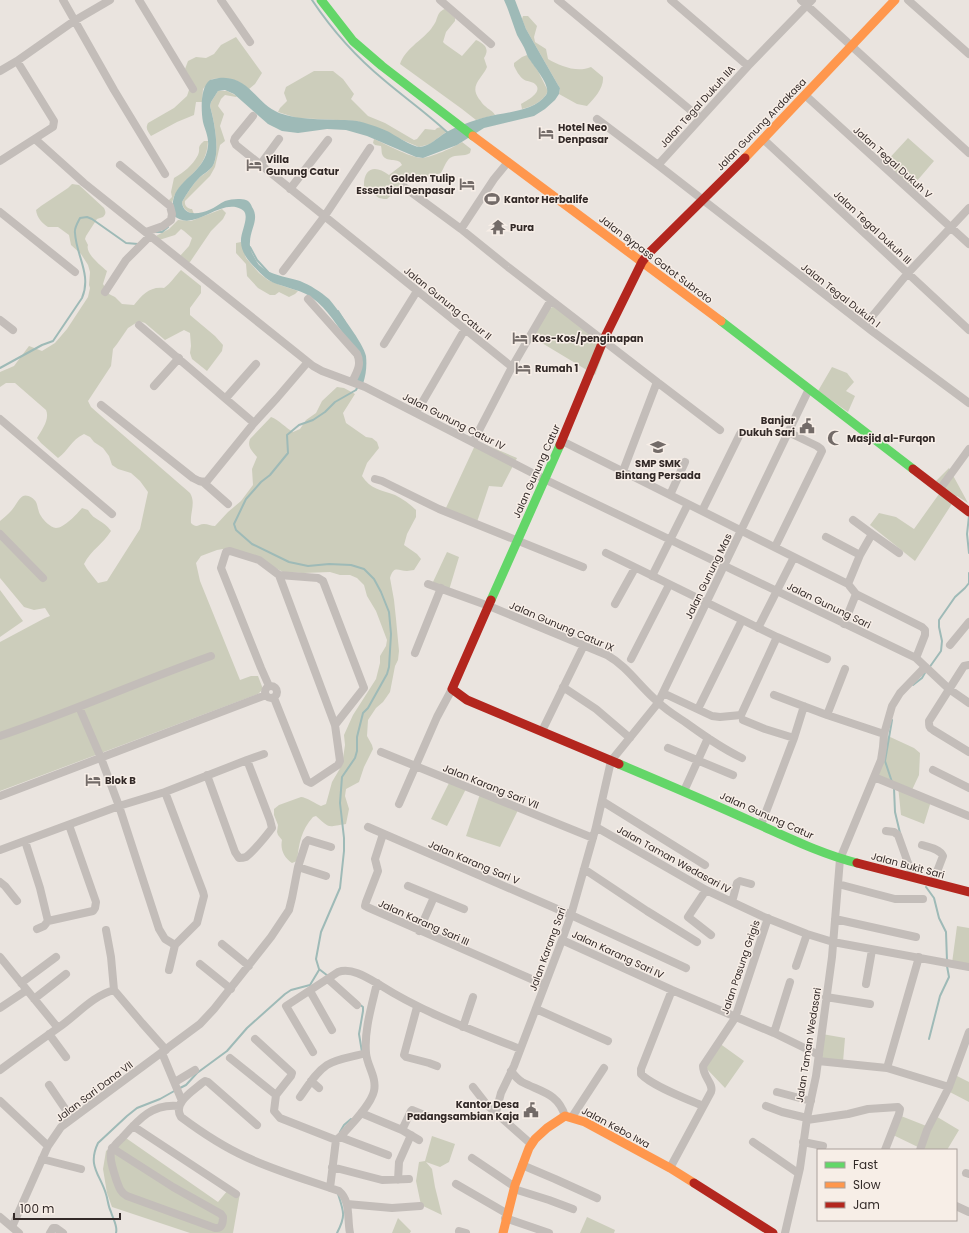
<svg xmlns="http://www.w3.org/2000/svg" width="969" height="1233" font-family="Poppins,sans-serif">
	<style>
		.green { fill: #cccdbb }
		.water { fill: #9ebab7 }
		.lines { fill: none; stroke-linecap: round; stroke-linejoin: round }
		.stream { stroke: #9ebab7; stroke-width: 2 }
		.street { stroke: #c3bdb9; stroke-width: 8 }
		.fast { stroke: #63d668; stroke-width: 9 }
		.slow { stroke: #ff974d; stroke-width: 9 }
		.jam { stroke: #b3261e; stroke-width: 9 }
		.labels { text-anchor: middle; stroke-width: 3; stroke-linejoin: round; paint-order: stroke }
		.street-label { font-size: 10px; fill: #332a28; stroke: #f7eee7 }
		.poi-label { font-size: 10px; font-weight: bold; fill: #332a28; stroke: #f7eee7; text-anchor: start }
	</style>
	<rect width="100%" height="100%" fill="#eae4df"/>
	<!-- green -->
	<path class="green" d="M445,9l10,9v3l-9,11 -3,10 2,2 17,12 14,-16c9,4 14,9 8,18l3,9c-5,12 -18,18 -8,32 2,2 4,6 6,7 4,4 7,4 10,9l-19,5 -14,-11 -62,-45c5,-15 21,-23 31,-35 2,-3 4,-6 5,-8 2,-6 3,-10 9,-12z
		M523,16h5l9,10 -3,11 1,5 11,7 2,10c12,7 29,14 43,8l12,10c1,11 -9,22 -16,29l-10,-2 -18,-10 1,-6 -2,-3 -32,-56 -4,-10z
		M236,37l26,36 -7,11 -6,5c-13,-11 -21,-12 -37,-10l-9,10 -1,13h-6l-2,13 -17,7 -26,14c-3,-5 -6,-7 -3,-13l26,-15 13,-12 5,-15 -7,-12 3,-8 8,-4 10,1 8,-4 7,-9z
		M527,55l11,16 10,20c-4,10 -16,16 -26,18l-1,-5c5,-3 23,-12 14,-20 -3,-3 -8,-2 -12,-5 -4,-3 -7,-9 -9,-13v-3l8,-6z
		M314,71h19l10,8 11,15 -3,5 17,17 17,7 29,17 3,-1 8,-10 10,1 2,-2 4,-1 5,5 -16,12 -11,3 -62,-26 -60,-3 -19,-6 2,-4 7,-7 -3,-8 2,-6z
		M218,91h9l10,5 -1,1 -11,-2 -4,4 -3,7 6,8 -4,12 5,15 -5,4 -5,22 -5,9 -25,25c-1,5 3,8 7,8l2,5c-6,-2 -11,-4 -12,-12 5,-9 11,-18 18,-25 4,-3 9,-6 12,-10 9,-12 2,-48 -2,-61l1,-4z
		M908,138l26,23 -24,28 -26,-25z
		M374,139c12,5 35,18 47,19 9,0 34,-11 41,-16l9,7 -1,4c-6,4 -14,1 -20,5 -4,3 -6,10 -9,15l-13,4 -6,-2 -8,1 -6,7 -7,3 -14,13h-3l-5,-1 -15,-11c-1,-19 11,-23 25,-12l13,-10c-3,-8 -14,-2 -19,-9 -2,-3 -1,-6 -2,-10l-6,-1 -2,-2z
		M204,141h4c-1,33 -30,36 -36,62l-5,-1 5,-5 -1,-5 3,-14c10,-6 18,-12 24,-23 3,-7 -2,-7 6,-14z
		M72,184l7,1 25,23c2,4 2,6 -1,9l-6,2 -11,17 -1,3 3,6c-3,8 12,20 19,26l-4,13 6,10 6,3 7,7 12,1c8,-10 16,-19 30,-17 7,-5 11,-12 17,-18l20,16v7l-11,15v7l25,21 8,9 -1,6 -15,20 -15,-12 -2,-6 1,-7 -1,-13 -6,-3 -19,10 -20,-17 -6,-2 -11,7 -11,16 -4,5 -2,17 -23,35 3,6 9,8 90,78c6,10 0,19 1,30 6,6 7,1 13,1 4,0 7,2 11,2l13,-14 13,-11 12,-16 -1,-16 5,-12c-5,-6 -10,-10 -7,-18l21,-22c8,3 15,11 22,15l7,-3 6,-9 10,-7 6,-12 15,-14 7,1 11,6 -12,19 3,10 20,14 6,1 5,4 2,6 -12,15 -5,13c8,13 19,14 33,19 8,4 15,9 21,15v7l-9,17 -3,11 13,9 4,5 -7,11c-2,0 -5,1 -7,1 -9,0 -13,-6 -17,7l4,22 2,19 3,32 -1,9 -3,6 -5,26 -7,10 -7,6 -8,12 -1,16 5,9 1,4 -9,18 -5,15 -13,7 -1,7 4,13 -3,15c-20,3 -15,5 -30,-8l-3,1c-12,13 -14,27 -16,44l-5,2c-8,-5 -12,-14 -10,-23l-4,-5 -1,-3 1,-7 -4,-10v-6l5,-4 22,-8c5,0 15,7 20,9l5,-2 6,-22 10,-17 3,-20 -1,-10 9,-20 23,-36 4,-16v-7l6,-10 1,-6 -11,-29 -9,-15 -3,-11 -7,-7 -7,-3h-10l-10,-3 -27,1 -20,-1 -13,-7 -47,-16 -6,1 -16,6 -5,7 4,18 40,99 11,-4h7l5,13 -5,5 -258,97v-149l45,-24 5,-2 -5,-8 -11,2 -10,-3 -24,-29v-57c4,-3 8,-7 11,-10 4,-4 7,-12 12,-15 4,-2 11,2 13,6 2,4 2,10 5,14 3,5 9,11 15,12 8,0 21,-14 26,-20l6,2c6,11 16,10 23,21 -8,13 -20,19 -27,33l3,5 11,14 9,-2 33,-52 8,-37 -8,-11 -9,-8 -13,-4 -6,-4 -3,-9 -6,-8 -9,-6 -4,-5 -6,-3c-13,6 -16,17 -26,24l-17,-15 -4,-5c5,-8 13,-19 9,-28l-31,-27h-9l-6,4v-15l14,-6 15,-20 13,5 13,-8 12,-14 21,-32 2,-9 -1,-3 1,-13 -2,-7 -7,-11 -10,-9 -2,-10 -11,-8h-10c-6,-4 -11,-9 -12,-17l5,-4 27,-18z
		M222,209l4,4 -3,6 -12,12 -21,31h-3l-7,-6 9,-10 3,-8 -8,-7 -3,-2 -6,6 -16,5 -3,-4 13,-7 9,-9 13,1z
		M241,242l5,16 13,15 9,7 12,5 18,6 -3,3 -6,3 -10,-5 -4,3h-5l-12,-7 -11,-12 -1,-12 -10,-11v-10z
		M555,306l52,37 -12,32 -63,-38 16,-28z
		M832,367l15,6 7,9 -8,9 9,5 -7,16 -30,-21z
		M477,441l40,17 -15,29 -13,-1 -12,36 -32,-12z
		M949,468l19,35 -11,-7 -42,65 -45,-36 9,-12 17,4 18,12 30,-42 -8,-6z
		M447,552l12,5 -10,33 -16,-8z
		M0,590l23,31 -23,16z
		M888,736l26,12 6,5 -1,22 -7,15 20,8 -8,26 -23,-9 -3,-29 -23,-11z
		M451,779l16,8 -20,39 -16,-7z
		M480,794l40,12 -20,41 -34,-11z
		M957,926l12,2v39l-17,-4z
		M822,1034l23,4 -2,24 -24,-1z
		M719,1043l25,18 -19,27 -20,-21z
		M953,1074l16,8v20l-25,-13z
		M934,1115l25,15 -12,20h-28l1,-2 -29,-14 10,-18 28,11z
		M123,1136l95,66 10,-12 12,3 -7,40h-43l-78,-26 -5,-14 -4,-24 3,-18z
		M432,1136l23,8 -6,18 -9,5 -14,-5 6,7 3,18 7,28 -21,-10 -5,-24 3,-19 6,-1z
		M587,1217l28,13 -1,3h-34z
		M398,1218l13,13 -1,2h-18z"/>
	<!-- water -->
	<path class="water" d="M504,0h11l11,29 32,56 2,3 -1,6 -4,6 -10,9 -11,7 -50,12 -27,17 -34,13 -7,-1 -49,-21 -21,-6 -19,-1 -29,4 -16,-2 -14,-7 -34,-30 -9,-4 -7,1 -7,11 -1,4c4,14 11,48 2,61 -3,4 -9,7 -12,10 -7,7 -13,16 -18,25 1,15 18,12 27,8 6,-2 11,-7 16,-9 6,-2 15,-3 21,-1 3,1 5,4 6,7 8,12 -2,22 -2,35 -1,7 3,13 7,20 7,12 30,15 43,19 10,4 21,11 29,18 9,11 35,45 37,57 1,10 0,19 -3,28l-7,-3c-1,-7 1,-28 -1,-33 -2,-4 -7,-9 -10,-12 -11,-15 -22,-33 -39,-42 -8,-4 -18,-6 -26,-9 -13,-3 -22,-14 -31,-24 -4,-5 -8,-12 -8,-19 -1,-10 11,-28 0,-33 -22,-11 -48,25 -68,6 0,-6 -1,-12 1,-18 6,-19 31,-25 34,-51 1,-9 -3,-16 -5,-24 -2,-11 -3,-35 7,-42 2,-1 6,-1 9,-2 30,-3 36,25 60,35 20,7 41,6 62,7 5,0 11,0 16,1 9,2 21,6 30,10 8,4 25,16 33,16 10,-1 17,-9 25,-14 12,-7 27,-12 41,-16 18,-5 48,-5 60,-22 6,-8 -11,-27 -16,-35 -2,-2 -3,-5 -4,-8 -2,-6 -6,-11 -9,-17 -4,-11 -8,-24 -13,-35z"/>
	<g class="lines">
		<!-- stream -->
		<path class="stream" d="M312,0c20,30 44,57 72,80 21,18 44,34 64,53
			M156,232h6l6,-5
			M250,247l7,13 11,12
			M338,311l7,11
			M0,368l42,-23 11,-4 29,-43c10,-23 -6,-43 -7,-65 -1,-5 3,-11 5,-15l7,-1 5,2 34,24 12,1
			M969,516l-2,18 2,19
			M929,668l12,-17 1,-10 -3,-14v-7l16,-23 10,-9 4,-5v-10
			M913,685l9,-7 4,-7
			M892,720l-7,41 7,21
			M894,788l1,24 5,21
			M926,887l8,11 5,20 7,14 1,29
			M328,976l-9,-7 -3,-10 5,-27 19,-44 4,-37v-13l-4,-35 2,-26 13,-19 2,-7v-14l6,-24 5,-5 19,-34 2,-7 2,-33 -2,-22 -8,-20 -7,-13 -10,-10 -13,-4 -22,-1 -21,2 -19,-4 -37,-18 -16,-14 -2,-6 12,-25 15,-17 9,-7 18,-22 -1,-18 12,-10 14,-5 12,-8 10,-10 21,-12 2,-4
			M359,1004l4,3v4l-4,23 3,18
			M929,1039l11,-43 9,-19 -2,-11
			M180,1088l6,-3 11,-12 30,-22 20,-23 38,-34 6,-4 19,-5 9,-15
			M340,1132l4,-7 7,-6
			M116,1233c2,-7 -3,-14 -5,-21 -3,-6 -3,-12 -5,-18 -6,-20 -19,-28 -8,-51l29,-27 10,-8 23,-9 16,-9
			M337,1233c9,-17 7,-21 1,-39"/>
		<!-- street -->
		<path class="street" d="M63,0l51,90 51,84
			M139,0l54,89
			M221,0l29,42
			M440,0l51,44
			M558,0l142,118
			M671,0l77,66
			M801,0l168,153
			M908,0l61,54
			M0,71l17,-10 57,-40 36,-21
			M805,95l164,149
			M253,116l-18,22 -1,3 2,4 276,222
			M597,119l61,46 214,166 97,72
			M35,139l49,44 229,183 9,5 43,16 179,92 372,179 33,31 20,14
			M763,139l206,191
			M0,161l53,-34 1,-6 -37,-60
			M120,165l50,41 2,8 -1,6 -8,6 -17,6
			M260,165l19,-26
			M658,165l90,-99 64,-66
			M404,187l57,42 47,38 149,115 63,48
			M290,189l38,-49
			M0,212l75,60
			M461,229l33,-50 14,-17
			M283,271l41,-54 46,-69
			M105,292l21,-32 24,-24
			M308,299l49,55c5,10 0,18 -5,28
			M0,320l13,10
			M139,325l115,98
			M865,325l43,-52 61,-65
			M384,344l33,-53
			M154,386l25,-28
			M226,398l30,-34
			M101,405l92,73 6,3 4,1 25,22
			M416,413l49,-84
			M0,419l112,95
			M562,441l286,143 8,10 -12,30
			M473,442l39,-75 39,-67
			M623,471l34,-89
			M375,479l7,2 57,28 144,58
			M203,482l4,-1 47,-58 23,-25 30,-35
			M940,489l29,-40
			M670,495l15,-33
			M702,511l38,-77
			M853,520l19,14 27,19
			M0,534l43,44
			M826,537l34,18
			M775,547l47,-96 -1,-2 -4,-3 -29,-14
			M606,553l171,84 50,22
			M279,575l39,3 5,3 41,107 -29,37
			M652,576l36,-72
			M428,584l61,22 118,49c21,12 32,31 51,47 8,8 18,14 27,20 18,13 36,26 57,36
			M848,584l12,-29 12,-21
			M856,594l66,33 3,3v5l-9,23
			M615,604l20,-36
			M758,628l36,-71
			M950,645l19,-23
			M415,653l26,-65
			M631,659l38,-74
			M969,665l-5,1 -2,3 -33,52c0,5 0,7 4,9l36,22
			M265 692a6 6 0 1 1 12 0a6 6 0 1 1-12 0Z
			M269,686l-8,-18 -40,-100 5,-16 4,-1 29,9 20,15 56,150 5,36 -2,4 -27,18 -4,-2 -33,-83
			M563,687l33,22 34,29
			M663,693l49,23 8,1 21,-2 36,-78
			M774,695l53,20 57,19
			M79,707l22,51 18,48 40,123 6,10 10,6 -6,25
			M698,709l44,-89
			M827,715l18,-46
			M743,720l22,9 29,9
			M542,731l42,-86
			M0,736c71,-24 140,-55 211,-80
			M668,748l65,27
			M381,752l212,86
			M933,770l36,18
			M207,775l28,77 4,6c4,0 4,0 7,-1 7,-5 21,-22 26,-29l-2,-8 -23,-60
			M874,777l95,39
			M684,791l24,-53
			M165,792l82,-32 17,-6
			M0,796l266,-101
			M602,801l103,64
			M399,804l38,-87 15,-28
			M761,825l33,-87 10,-32
			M368,827l203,88 115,53
			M596,827l110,63 58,27 43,17 26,8 136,25
			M886,831l8,1 4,3 15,42
			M383,834l-8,25 3,12 -12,31 -1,4 2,1 178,78
			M25,841l15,47 8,33
			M922,845c7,2 18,4 21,11l-10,26
			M0,850l119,-44 46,-14 38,100 1,4 -7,27 -22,22
			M298,867l28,9
			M584,869l63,42 50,31
			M0,882l5,4 12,15
			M838,884l57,15h28
			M408,886l56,23
			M706,890l-18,27 23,18
			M732,902l5,-19 3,-2 11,3
			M835,919l81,18
			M37,929l7,-3 4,-5 45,-10 2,-3 1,-6 -27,-77
			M106,930l5,27 3,33
			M419,931l15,-34
			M562,940l110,50 102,43 45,22
			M222,944l27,22
			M0,957l58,71
			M200,964l31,25
			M796,966l11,-32
			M328,979l29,26
			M21,983l35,-26
			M866,984l6,-34
			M114,990l28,33 24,27
			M672,990l-31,79v5c11,12 46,25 62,32
			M310,991l22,39
			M826,997l44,7
			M34,999l32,-25
			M417,1007l-13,48 2,2 23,6 8,3
			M0,1008l27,-18
			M536,1009l72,32
			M463,1027l10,-30
			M774,1033l16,-51
			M49,1034l17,23
			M255,1039l37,34 -1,3 -15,19
			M313,1052l-27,-46 52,-34c14,-5 30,6 42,13 44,28 92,45 140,64
			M162,1053l20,48
			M230,1058l46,37
			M818,1061l69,7 62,19
			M887,1068l32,-111
			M0,1070c19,-14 38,-28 58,-42 18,-12 34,-32 56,-38
			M511,1071c3,4 6,8 11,11 19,10 36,11 43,34
			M311,1081l8,7
			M175,1082l20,-12
			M49,1085l23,34
			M473,1087l14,18 44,39
			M777,1092l34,9
			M276,1095l-2,16 6,7 56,22
			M300,1097c8,-11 15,-24 27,-32 11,-7 26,-8 39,-12
			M0,1101l48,45
			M766,1106l16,6 25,6
			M496,1112l5,-19 13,-27 48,-126 9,-25 25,-88 15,-66 47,-58 151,-314
			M361,1113l41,17 17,10
			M572,1117l32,-49
			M807,1120l41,-6 20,-5 30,-2 2,2 -1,5 -14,36
			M257,1125l-49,-43 -3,-1 -3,2c-9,8 -30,20 -21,34 20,15 43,30 65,40 30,14 62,23 93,34 12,10 8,28 11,42
			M133,1126l103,68
			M402,1130l9,-19 1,-1 17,7
			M340,1137l48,18
			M753,1142l45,31
			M803,1142l20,4
			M112,1148l61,39 48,27 2,3c0,6 -1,12 -8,11l-88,-32c-7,-4 -8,-9 -11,-17 -2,-8 -7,-18 -5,-27 2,-6 7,-10 11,-14 16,-18 30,-35 57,-32
			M920,1150l7,-20 22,-43 20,-55
			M472,1158l43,29
			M42,1159l39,10
			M522,1165l33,14 42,19
			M332,1167l50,13 27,-1
			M670,1168l41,-76c3,-8 -8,-15 -8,-26l32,-48 33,-100
			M966,1173l3,1
			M398,1180l1,-18 12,-27
			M456,1184l50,29
			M330,1188l6,-48 4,-3c10,-11 31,-32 34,-46 3,-14 -7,-25 -8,-38 -2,-23 6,-48 11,-70
			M514,1189l35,11 24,9
			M347,1204l45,4 28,-2
			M956,1206l13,6
			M0,1217l19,16
			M505,1218l44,15
			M12,1227l36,-81 13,-19 139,-103 14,-15 57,-72 18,-27 3,-12 6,-31 8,-25 2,-2 23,7
			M459,1231l7,2
			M50,1233l3,-5h3l7,5
			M785,1233l15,-65 7,-50 9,-42 16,-119 8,-98 41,-99 2,-13 1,-13 8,-28 8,-13 25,-26"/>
		<!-- fast -->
		<path class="fast" d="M321,0l32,41 29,25 91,70
			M721,321l192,148
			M491,600l69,-155
			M619,764c45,19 90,38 134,58 34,15 68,32 104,41"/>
		<!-- slow -->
		<path class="slow" d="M473,136l248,185
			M745,158l150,-158
			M503,1233l12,-48 14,-37 6,-9 12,-11 18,-12 20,6 85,46 24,15"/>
		<!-- jam -->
		<path class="jam" d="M560,445l43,-104 39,-79 6,-8 97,-96
			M913,469l56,43
			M491,600l-39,89 15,11 152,64
			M857,863l112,29
			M694,1183l79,50"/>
	</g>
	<!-- icons -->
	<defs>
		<g id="hotel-bare" transform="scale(1.2)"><path d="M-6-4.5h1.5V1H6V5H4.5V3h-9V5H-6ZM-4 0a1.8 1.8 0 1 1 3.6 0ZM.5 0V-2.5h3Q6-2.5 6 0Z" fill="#736b68" stroke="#f7eee7" stroke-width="2.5" paint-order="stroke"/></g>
		<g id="stadium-bare" transform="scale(1.2)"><path d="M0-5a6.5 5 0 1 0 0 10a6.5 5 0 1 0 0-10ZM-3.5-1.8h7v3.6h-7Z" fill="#736b68" stroke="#f7eee7" stroke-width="2.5" paint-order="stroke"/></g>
		<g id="temple-bare" transform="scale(1.2)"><path d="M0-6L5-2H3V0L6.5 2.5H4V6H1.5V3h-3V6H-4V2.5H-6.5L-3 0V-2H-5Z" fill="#736b68" stroke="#f7eee7" stroke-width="2.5" paint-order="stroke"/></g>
		<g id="civic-bare" transform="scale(1.2)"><path d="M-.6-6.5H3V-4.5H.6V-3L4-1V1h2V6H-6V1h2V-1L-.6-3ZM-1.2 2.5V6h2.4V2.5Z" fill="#736b68" stroke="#f7eee7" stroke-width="2.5" paint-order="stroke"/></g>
		<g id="mosque-bare" transform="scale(1.2)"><path d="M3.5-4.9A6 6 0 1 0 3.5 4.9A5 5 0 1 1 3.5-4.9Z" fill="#736b68" stroke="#f7eee7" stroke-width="2.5" paint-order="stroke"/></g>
		<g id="school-bare" transform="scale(1.2)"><path d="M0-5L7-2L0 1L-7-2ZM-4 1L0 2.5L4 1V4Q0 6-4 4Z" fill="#736b68" stroke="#f7eee7" stroke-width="2.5" paint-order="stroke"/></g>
	</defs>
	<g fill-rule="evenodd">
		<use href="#hotel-bare" x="546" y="133"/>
		<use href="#hotel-bare" x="254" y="165"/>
		<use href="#hotel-bare" x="467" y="184"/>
		<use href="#stadium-bare" x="492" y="199"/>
		<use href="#temple-bare" x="498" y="227"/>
		<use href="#hotel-bare" x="520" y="338"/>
		<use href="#hotel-bare" x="523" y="368"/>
		<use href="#civic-bare" x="807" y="426"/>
		<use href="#mosque-bare" x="835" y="438"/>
		<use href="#school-bare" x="658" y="447"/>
		<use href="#hotel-bare" x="93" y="780"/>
		<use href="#civic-bare" x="531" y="1110"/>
	</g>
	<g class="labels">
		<!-- street labels -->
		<g class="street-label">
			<text transform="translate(697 106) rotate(-48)" y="4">Jalan Tegal Dukuh IIA</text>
			<text transform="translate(761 124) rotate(-46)" y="4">Jalan Gunung Andakasa</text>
			<text transform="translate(893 162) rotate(42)" y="4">Jalan Tegal Dukuh V</text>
			<text transform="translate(873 227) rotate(43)" y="4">Jalan Tegal Dukuh III</text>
			<text transform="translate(656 259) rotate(37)" y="4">Jalan Bypass Gatot Subroto</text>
			<text transform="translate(841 295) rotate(38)" y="4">Jalan Tegal Dukuh I</text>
			<text transform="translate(448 303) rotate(39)" y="4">Jalan Gunung Catur II</text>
			<text transform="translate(454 421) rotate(27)" y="4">Jalan Gunung Catur IV</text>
			<text transform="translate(536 471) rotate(-66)" y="4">Jalan Gunung Catur</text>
			<text transform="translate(708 576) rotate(-64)" y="4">Jalan Gunung Mas</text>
			<text transform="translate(829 605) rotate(26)" y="4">Jalan Gunung Sari</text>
			<text transform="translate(562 626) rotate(23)" y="4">Jalan Gunung Catur IX</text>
			<text transform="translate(491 786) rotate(22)" y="4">Jalan Karang Sari VII</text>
			<text transform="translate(767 815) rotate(24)" y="4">Jalan Gunung Catur</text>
			<text transform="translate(674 859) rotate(29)" y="4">Jalan Taman Wedasari IV</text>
			<text transform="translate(474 862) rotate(23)" y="4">Jalan Karang Sari V</text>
			<text transform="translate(908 865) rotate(15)" y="4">Jalan Bukit Sari</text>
			<text transform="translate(424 922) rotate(24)" y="4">Jalan Karang Sari III</text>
			<text transform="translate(547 949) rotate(-70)" y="4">Jalan Karang Sari</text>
			<text transform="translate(618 954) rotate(25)" y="4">Jalan Karang Sari IV</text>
			<text transform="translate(740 967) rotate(-71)" y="4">Jalan Pasung Grigis</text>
			<text transform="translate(808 1045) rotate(-81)" y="4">Jalan Taman Wedasari</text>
			<text transform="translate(94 1091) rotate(-37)" y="4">Jalan Sari Dana VII</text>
			<text transform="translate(616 1127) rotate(28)" y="4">Jalan Kebo Iwa</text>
		</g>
		<!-- poi labels -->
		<g class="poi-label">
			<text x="558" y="131">Hotel Neo<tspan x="558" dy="12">Denpasar</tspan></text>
			<text x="266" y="163">Villa<tspan x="266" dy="12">Gunung Catur</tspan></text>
			<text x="455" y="182" text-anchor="end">Golden Tulip<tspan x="455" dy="12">Essential Denpasar</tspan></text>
			<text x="504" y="203">Kantor Herbalife</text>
			<text x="510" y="231">Pura</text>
			<text x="532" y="342">Kos-Kos/penginapan</text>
			<text x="535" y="372">Rumah 1</text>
			<text x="795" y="424" text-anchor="end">Banjar<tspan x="795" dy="12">Dukuh Sari</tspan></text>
			<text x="847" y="442">Masjid al-Furqon</text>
			<text x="658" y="467" text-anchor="middle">SMP SMK<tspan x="658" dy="12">Bintang Persada</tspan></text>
			<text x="105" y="784">Blok B</text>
			<text x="519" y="1108" text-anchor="end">Kantor Desa<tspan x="519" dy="12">Padangsambian Kaja</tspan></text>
		</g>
	</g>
	<!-- legend -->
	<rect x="817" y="1149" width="140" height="72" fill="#f7eee7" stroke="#a9a09b"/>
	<rect x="825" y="1162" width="20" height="6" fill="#63d668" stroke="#a9a09b"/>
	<text x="853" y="1169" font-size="12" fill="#332a28">Fast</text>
	<rect x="825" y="1182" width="20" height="6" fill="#ff974d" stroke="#a9a09b"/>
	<text x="853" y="1189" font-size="12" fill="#332a28">Slow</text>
	<rect x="825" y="1202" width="20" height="6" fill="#b3261e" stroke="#a9a09b"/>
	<text x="853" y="1209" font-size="12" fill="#332a28">Jam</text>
	<!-- scale -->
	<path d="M14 1213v6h106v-6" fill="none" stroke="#332a28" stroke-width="2"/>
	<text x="20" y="1213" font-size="12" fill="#332a28" stroke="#f7eee7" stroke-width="3" paint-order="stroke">100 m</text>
</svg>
